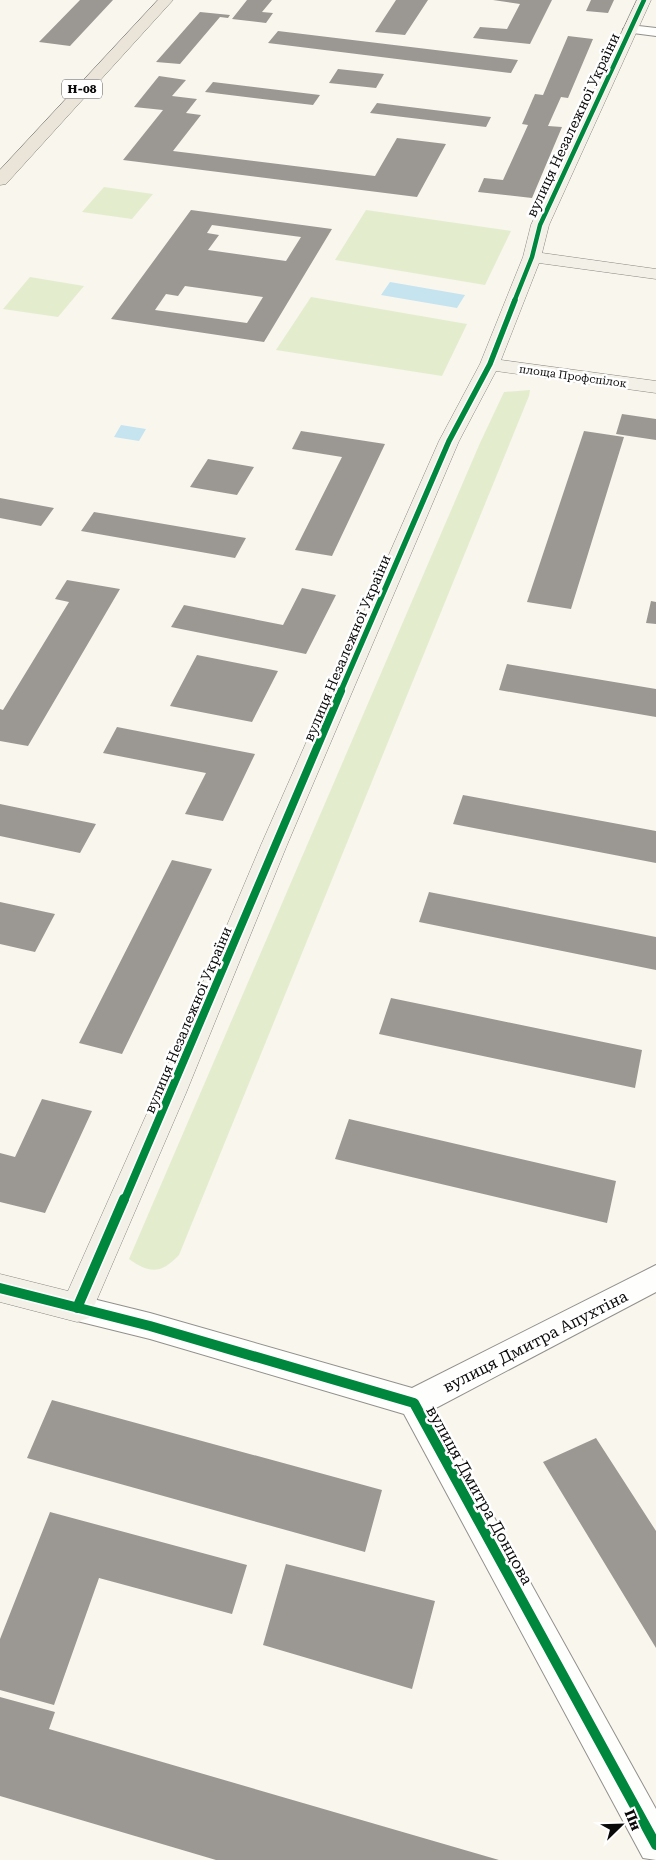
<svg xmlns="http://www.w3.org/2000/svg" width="656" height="1860" font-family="'Roboto Serif',serif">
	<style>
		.green { fill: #e3edce }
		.water { fill: #c5e4f0 }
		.building { fill: #9b9894; fill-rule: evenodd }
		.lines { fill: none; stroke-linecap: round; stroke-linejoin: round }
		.street-casing { stroke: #92908c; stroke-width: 2 }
		.secondary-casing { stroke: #888783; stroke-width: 1 }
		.primary-casing { stroke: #7f7e7a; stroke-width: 1 }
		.street { fill: #fefefc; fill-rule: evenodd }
		.secondary { fill: #f3f1e7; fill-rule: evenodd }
		.primary { fill: #eae5d8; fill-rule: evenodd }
		.cycleway-far3-casing { stroke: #fff; stroke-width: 6 }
		.cycleway-far2-casing { stroke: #fff; stroke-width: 8 }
		.cycleway-far1-casing { stroke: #fff; stroke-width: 11 }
		.cycleway-casing { stroke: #fff; stroke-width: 13 }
		.cycleway-far3 { stroke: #00873e; stroke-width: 4.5 }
		.cycleway-far2 { stroke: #00873e; stroke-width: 5.5 }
		.cycleway-far1 { stroke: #00873e; stroke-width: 8 }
		.cycleway { stroke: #00873e; stroke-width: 10 }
		.labels { text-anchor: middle; stroke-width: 5; stroke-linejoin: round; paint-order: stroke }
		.far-street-label { font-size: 11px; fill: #0a0a0a; stroke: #fff }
		.shield { fill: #fff; stroke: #545454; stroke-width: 1 }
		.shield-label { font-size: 12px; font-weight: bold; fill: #0a0a0a }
		.street-label { font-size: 14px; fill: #0a0a0a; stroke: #fff }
		.near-street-label { font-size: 16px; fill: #0a0a0a; stroke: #fff }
	</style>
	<rect width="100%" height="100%" fill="#f9f6ed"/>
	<!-- green -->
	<path class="green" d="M104,187l49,7 -21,25 -50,-7z
		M366,210l145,21 -26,54 -150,-25z
		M30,277l54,9 -26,31 -55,-8z
		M311,297l156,27 -25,52 -166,-26z
		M530,390l-1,6 -350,859c-18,19 -29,19 -50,4l351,-816 24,-51z"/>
	<!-- water -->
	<path class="water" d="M390,282l75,13 -8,13 -76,-13z
		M121,425l25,4 -7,12 -25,-4z"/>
	<!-- building -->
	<path class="building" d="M80,0h33l-43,46 -31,-4z
		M247,0h25l-10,12 11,1 -7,10 -34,-4z
		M396,0h32l-23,35 -30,-3z
		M493,0h59l-22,44 -57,-6 7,-11 27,2 13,-25z
		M591,0h23l-6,13 -22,-2z
		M200,12l30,3 -2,3 -8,-1 -40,47 -24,-2z
		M278,31l240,29 -7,13 -243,-30z
		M568,36l25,3 -25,59 -7,-1 -13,29 14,1 -30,71 -54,-6 6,-14 19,2 25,-55 -6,-1 13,-30 8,1z
		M338,69l46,5 -8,14 -47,-5z
		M159,76l27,4 -14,16 25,3 -11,14 15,2 -28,36 202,25 22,-38 49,6 -29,53 -294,-37 40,-50 -29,-3z
		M213,82l107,13 -7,10 -108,-13z
		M377,103l114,14 -5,10 -116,-14z
		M191,210l141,19 -68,113 -153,-23zM212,225l89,12 -15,24 -78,-11 11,-15 -12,-2zM185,286l78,11 -16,26 -92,-13 11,-16 12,2z
		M622,414l34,5v21l-40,-6z
		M301,431l84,13 -53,112 -37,-6 47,-93 -50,-8z
		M584,431l40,6 -53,172 -44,-7z
		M208,459l46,8 -17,28 -47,-8z
		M0,498l54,10 -13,18 -41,-8z
		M94,512l152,26 -11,20 -154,-27z
		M67,580l53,9 -92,157 -28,-5v-32l3,1 66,-108 -14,-3z
		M302,588l34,7 -30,59 -135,-27 13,-22 99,20z
		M651,601l5,1v22l-10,-1z
		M197,655l81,16 -26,51 -82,-16z
		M507,664l149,25v28l-157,-27z
		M117,727l138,27 -32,67 -38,-7 21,-41 -103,-20z
		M463,795l193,36v32l-203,-39z
		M0,804l96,20 -16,29 -80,-17z
		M172,860l40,9 -90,185 -43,-11z
		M429,892l227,45v33l-237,-48z
		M0,902l55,12 -20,38 -35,-8z
		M391,998l251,52 -7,38 -256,-54z
		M42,1099l50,12 -47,102 -45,-11v-49l15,4z
		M349,1119l267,62 -9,42 -272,-64z
		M52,1400l330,90 -17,62 -338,-94z
		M596,1438l60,93v117l-113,-186z
		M50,1512l197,53 -15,49 -133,-36 -45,127 -54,-15v-51z
		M286,1564l149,37 -23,88 -149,-44z
		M0,1697l55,15 -6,17 450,131h-283l-216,-64z"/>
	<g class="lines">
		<!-- street casing -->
		<g class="street-casing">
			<path id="street" d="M630,25l26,3v8l-31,-4 -2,-3z
				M656,1265v27l-222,117 222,400v51l-13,-2 -239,-444 -254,-75 -73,-18 -11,-4 -4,-9 4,-9 11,-4 73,18 262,75z"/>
		</g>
		<!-- secondary casing -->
		<g class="secondary-casing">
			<path id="secondary" d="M637,0h14l-102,225 -7,28 114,16v10l-117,-16 -38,97 155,21v12l-160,-22 -37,70 -172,404 -101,248 -97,225 -12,4 -77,-20v-28l68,17 88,-198 105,-248 178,-404 41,-77 43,-107 8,-32z"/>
		</g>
		<!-- primary casing -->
		<g class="primary-casing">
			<path id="primary" d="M158,0h15l-167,184 -6,1v-15z"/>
		</g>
		<!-- street -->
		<use href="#street" class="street"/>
		<!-- secondary -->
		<use href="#secondary" class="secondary"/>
		<!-- primary -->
		<use href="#primary" class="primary"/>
		<!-- cycleway-far3 casing -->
		<g class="cycleway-far3-casing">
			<path id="cycleway-far3" d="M514,302l18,-45 8,-32 104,-225"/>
		</g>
		<!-- cycleway-far2 casing -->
		<g class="cycleway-far2-casing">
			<path id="cycleway-far2" d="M340,693l109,-252 41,-77 25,-64"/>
		</g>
		<!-- cycleway-far1 casing -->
		<g class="cycleway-far1-casing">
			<path id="cycleway-far1" d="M124,1201l217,-510"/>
		</g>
		<!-- cycleway casing -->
		<g class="cycleway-casing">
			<path id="cycleway" d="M0,1288l150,38 264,77 242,442
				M77,1308l47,-109"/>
		</g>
		<!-- cycleway-far3 -->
		<use href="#cycleway-far3" class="cycleway-far3"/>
		<!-- cycleway-far2 -->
		<use href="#cycleway-far2" class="cycleway-far2"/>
		<!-- cycleway-far1 -->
		<use href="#cycleway-far1" class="cycleway-far1"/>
		<!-- cycleway -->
		<use href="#cycleway" class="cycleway"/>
	</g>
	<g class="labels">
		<!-- far-street labels -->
		<g class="far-street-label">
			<text transform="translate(573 376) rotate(8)" y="4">площа Профспілок</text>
		</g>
		<!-- shield labels -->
		<rect class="shield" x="62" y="79.5" width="40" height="19" rx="4"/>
		<g class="shield-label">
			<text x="82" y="93">Н-08</text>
		</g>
		<!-- street labels -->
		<g class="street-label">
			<text transform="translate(573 125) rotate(-65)" y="5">вулиця Незалежної України</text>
			<text transform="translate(347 648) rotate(-67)" y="5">вулиця Незалежної України</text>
			<text transform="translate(188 1020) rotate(-67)" y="5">вулиця Незалежної України</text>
		</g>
		<!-- near-street labels -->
		<g class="near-street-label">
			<text transform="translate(535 1341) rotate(-27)" y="6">вулиця Дмитра Апухтіна</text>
			<text transform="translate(480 1495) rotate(61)" y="6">вулиця Дмитра Донцова</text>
		</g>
	</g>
	<!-- north arrow -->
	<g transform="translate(621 1825) rotate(67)" stroke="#ffffff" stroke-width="4" paint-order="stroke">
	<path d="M0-4L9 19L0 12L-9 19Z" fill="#0a0a0a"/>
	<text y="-8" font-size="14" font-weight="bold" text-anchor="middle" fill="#0a0a0a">Пн</text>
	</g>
</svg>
